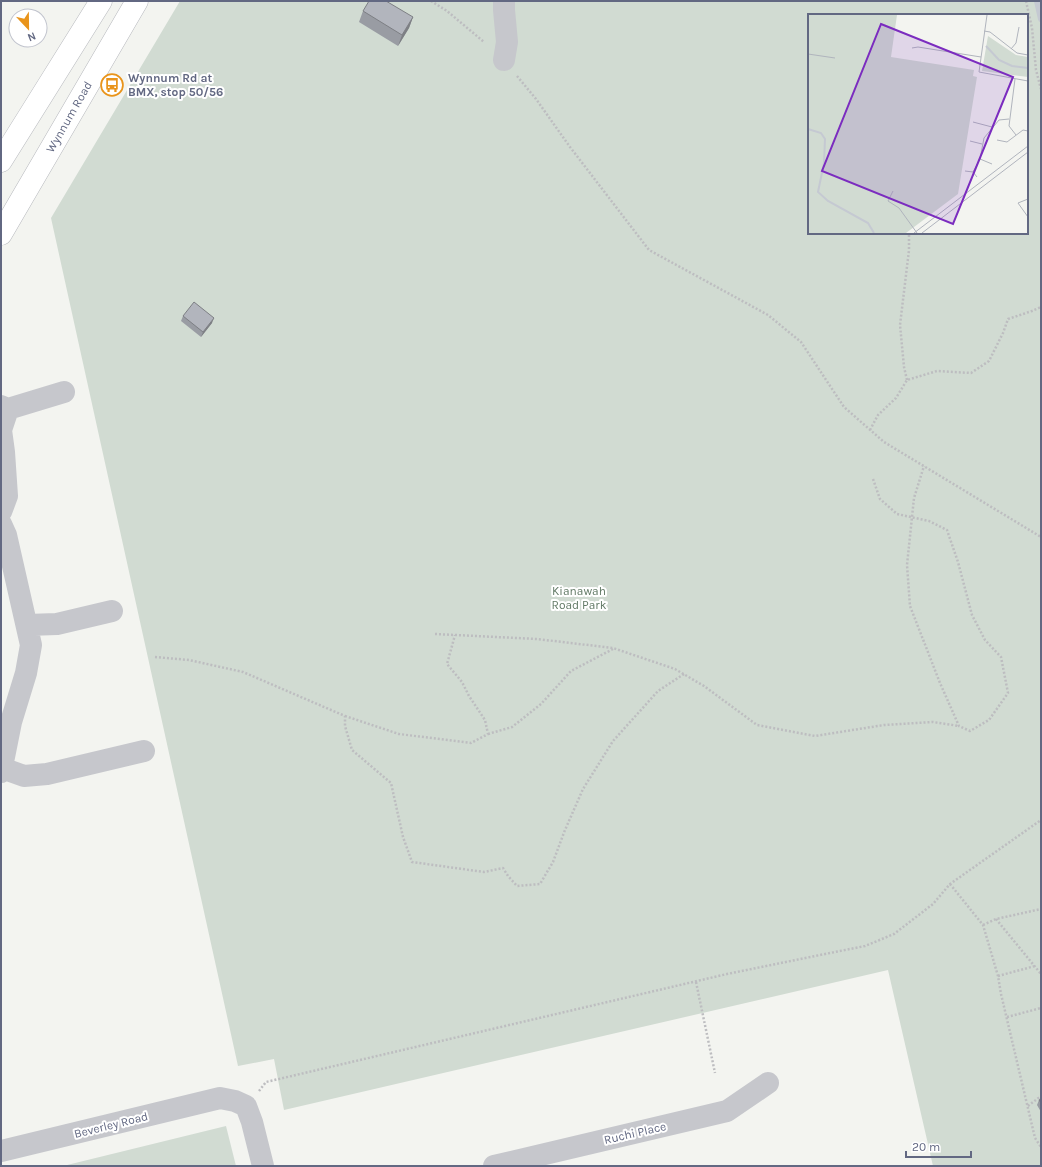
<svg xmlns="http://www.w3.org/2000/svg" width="1042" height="1167" font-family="Karla,sans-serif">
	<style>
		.green { fill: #d1dbd2; fill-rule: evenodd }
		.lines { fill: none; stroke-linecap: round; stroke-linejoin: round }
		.stream { stroke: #c5c9d2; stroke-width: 6 }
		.major-casing { stroke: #b6b8bd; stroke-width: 23 }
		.path { stroke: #bdbdc0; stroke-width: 2.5; stroke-dasharray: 2 2; stroke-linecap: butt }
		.minor { stroke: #c6c7cc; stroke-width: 22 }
		.major { stroke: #fff; stroke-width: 22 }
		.wall { fill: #999ca3 }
		.shaded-wall { fill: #7d7f84 }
		.building { fill: #b2b5bd; stroke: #7d7f84 }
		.labels { text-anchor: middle; stroke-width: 4; stroke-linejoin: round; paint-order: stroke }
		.poi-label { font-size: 12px; font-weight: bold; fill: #626882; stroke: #fff; text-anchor: start }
		.street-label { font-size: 12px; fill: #626882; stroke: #fff }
		.park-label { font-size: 12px; fill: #617965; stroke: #fff }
		.inset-river { fill: none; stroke: #c5c9d2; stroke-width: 2 }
		.inset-road { fill: none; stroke: #b0b4bd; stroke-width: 1 }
		.view { fill: #7b2cbf; fill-opacity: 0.15; stroke: #7b2cbf; stroke-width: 2 }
		.inset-edge { fill: none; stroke: #626882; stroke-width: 2 }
	</style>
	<rect width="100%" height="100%" fill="#f3f4f0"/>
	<!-- green -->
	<path class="green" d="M180,1h861v1165h-108l-45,-196 -604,140 -10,-51 -36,7 -187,-848zM809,15h218v218h-218z
		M226,1126l10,40h-173z"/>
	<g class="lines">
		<!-- stream -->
		<path class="stream" d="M1037,1l4,18"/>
		<!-- major casing -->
		<g class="major-casing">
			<path id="major" d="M1,161l100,-160
				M1,234l136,-233"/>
		</g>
		<!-- path -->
		<path class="path" d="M431,1l16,10 37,31
			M1026,1l6,27 4,42 5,19
			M517,76l19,23 34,48 79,103 119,65 33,27 43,65 40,35 157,95
			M907,380l-3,-13 -4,-42 9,-75v-17
			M870,430l8,-15 18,-17 11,-18 30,-9 34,2 18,-12 14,-28 5,-14 24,-8 9,-4
			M873,479l7,20 17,15 32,7 18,9 11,32 14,53 13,25 16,17 7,36 -19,27 -19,11 -11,-5 -19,-43 -30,-77 -3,-41 7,-67 10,-32
			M435,634l102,5 76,9 62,21 29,17 53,39 58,11 69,-11 49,-3 26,4
			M155,657l34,3 54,12 102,44v10l7,24 39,33 12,54 9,25 72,10 19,-4 5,8 9,10 23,-2 13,-22 12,-32 18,-41 30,-48 45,-50 26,-17
			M345,716l54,18 72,9 17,-9 -3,-14 -16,-24 -7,-14 -15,-18 8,-29
			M488,734l24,-7 29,-23 30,-33 42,-22
			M950,884l33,41 15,51 3,18 34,144 6,9
			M996,919l45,55
			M983,925l13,-6 45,-10
			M998,976l37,-10
			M696,982l19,91
			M1007,1017l34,-9
			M259,1091l7,-9 461,-108 93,-19 45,-9 29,-12 39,-30 17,-20 91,-64
			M1028,1106l13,-10"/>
		<!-- minor -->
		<path class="minor" d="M504,1v9l3,32 -3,18
			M1,406l7,3 56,-17
			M1,512l6,-16 -3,-44 -3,-22 7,-21
			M1,524l5,11 25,110 -5,28 -15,49 -10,50
			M27,625l30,-1 55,-13
			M2,768l22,8 23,-2 97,-23
			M1,1151l219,-53 15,3 11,5 6,16 11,44
			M494,1166l233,-55 41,-28"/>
		<!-- major -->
		<use href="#major" class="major"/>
	</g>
	<!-- wall -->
	<path class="wall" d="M363,11l50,6 -4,11 -11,18 -39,-24z
		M183,316l29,7 -11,14 -20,-16z
		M1041,1099v13l-4,-7 2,-5z"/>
	<!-- shaded-wall -->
	<path class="shaded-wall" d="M413,17l-4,11 -11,18 4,-11z
		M214,318l-2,5 -11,14 2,-5z"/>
	<!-- building -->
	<path class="building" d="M369,1h17l27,16 -11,18 -39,-24z
		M194,302l20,16 -11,14 -20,-16z
		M1041,1099v4l-2,-3z"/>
	<!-- icons -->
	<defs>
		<g id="bus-ring" transform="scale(1.15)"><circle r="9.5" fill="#fff" stroke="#e9941b" stroke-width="1.5"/><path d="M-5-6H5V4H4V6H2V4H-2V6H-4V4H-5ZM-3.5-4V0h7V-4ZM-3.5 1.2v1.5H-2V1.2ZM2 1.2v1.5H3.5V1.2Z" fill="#e9941b"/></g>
	</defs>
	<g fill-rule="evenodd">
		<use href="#bus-ring" x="112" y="85"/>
	</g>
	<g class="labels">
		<!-- poi labels -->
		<g class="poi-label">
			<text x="128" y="82">Wynnum Rd at<tspan x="128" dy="14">BMX, stop 50/56</tspan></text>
		</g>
		<!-- street labels -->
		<g class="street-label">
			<text transform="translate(69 117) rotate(-60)" y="4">Wynnum Road</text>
			<text transform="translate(111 1125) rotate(-14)" y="4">Beverley Road</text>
			<text transform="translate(635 1133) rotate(-13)" y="4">Ruchi Place</text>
		</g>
		<!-- park labels -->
		<g class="park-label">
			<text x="579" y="595">Kianawah<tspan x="579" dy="14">Road Park</tspan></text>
		</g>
	</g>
	<!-- overview -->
	<g transform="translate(808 14)">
		<rect width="220" height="220" fill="#f3f4f0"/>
		<path d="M0,1h89l-6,42 83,13 -1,6 4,1 -19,117 -52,39h-98zM180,22l28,19 12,2v20l-46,-6z" fill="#d1dbd2"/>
		<path class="inset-river" d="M178,32l13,14 13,6 16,2M0,115l13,4 4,6 -1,24 -6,29 10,9 40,22 6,10"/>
		<path class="inset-road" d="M179,1l-8,57 49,9M176,17l6,1 27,21 11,2M104,34l6,-1 63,10M203,35l5,-6 3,-16M0,40l27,4M207,65l-6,47 7,9M165,108l19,5M189,126l10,2 16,-12 5,1M162,127l12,3M172,145l12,5M157,157l8,1 4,5M165,158l7,-13 4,-21 15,-18 10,-1M85,177l-5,10 11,7 18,25M220,185l-10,4 10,14M106,219l114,-87M114,219l106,-81"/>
		<path class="view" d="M73,10l132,53 -60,147 -131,-53z"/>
		<rect width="220" height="220" class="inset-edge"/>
	</g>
	<!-- border -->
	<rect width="1042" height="1167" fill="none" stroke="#626882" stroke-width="4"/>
	<!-- north arrow -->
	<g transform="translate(28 28) rotate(158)"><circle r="19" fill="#ffffff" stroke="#c0c3cd"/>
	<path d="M0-3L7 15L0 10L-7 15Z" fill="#e9941b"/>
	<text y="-6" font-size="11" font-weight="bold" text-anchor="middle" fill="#626882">N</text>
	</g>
	<!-- scale -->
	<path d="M906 1151v6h65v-6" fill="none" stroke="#626882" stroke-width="2"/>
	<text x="912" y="1151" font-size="12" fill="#626882" stroke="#ffffff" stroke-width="3" paint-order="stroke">20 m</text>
</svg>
